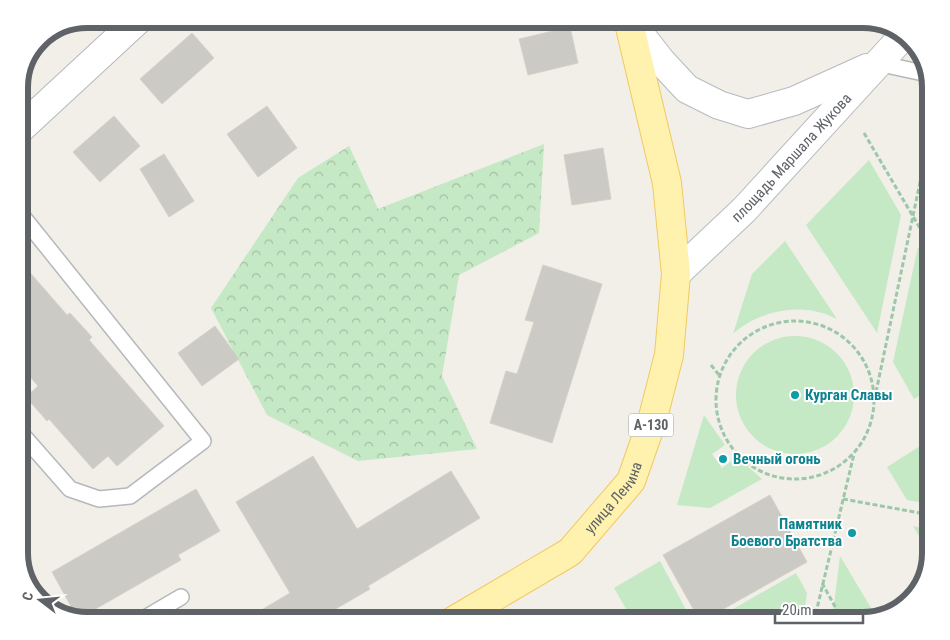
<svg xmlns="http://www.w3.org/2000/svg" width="950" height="640" font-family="'Roboto Condensed',sans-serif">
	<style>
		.green { fill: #c5e8c5 }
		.forest { fill: url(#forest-crowns) }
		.building { fill: #cccac5; stroke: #d6d1c6 }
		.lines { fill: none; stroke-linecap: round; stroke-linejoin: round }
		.lane-casing { stroke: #b5b8bc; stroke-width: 18 }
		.street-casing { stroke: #b5b8bc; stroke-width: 30 }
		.secondary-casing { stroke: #b6babf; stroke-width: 30 }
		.primary-casing { stroke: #f2c960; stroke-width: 30 }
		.path { stroke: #9cc7a9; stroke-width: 3; stroke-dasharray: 5 2.5; stroke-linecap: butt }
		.lane { stroke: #fff; stroke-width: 15 }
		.street { stroke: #fff; stroke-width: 28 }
		.secondary { stroke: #fff; stroke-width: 28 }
		.primary { stroke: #fff2af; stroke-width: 28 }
		.culture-dot { fill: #0f9aa8; stroke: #fff; stroke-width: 2 }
		.labels { text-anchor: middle; stroke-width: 4; stroke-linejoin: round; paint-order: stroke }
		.shield { fill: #fff; stroke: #8f9295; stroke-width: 1 }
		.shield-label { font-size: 14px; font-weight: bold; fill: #5f6368 }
		.street-label { font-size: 15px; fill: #5f6368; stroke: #fff }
		.culture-label { font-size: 15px; font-weight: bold; fill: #0d838f; stroke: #fff; text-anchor: start }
		.rim { fill: none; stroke: #5f6368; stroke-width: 6 }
	</style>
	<defs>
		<pattern id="forest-crowns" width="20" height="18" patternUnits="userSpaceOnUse" patternTransform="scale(1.25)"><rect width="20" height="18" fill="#c5e8c5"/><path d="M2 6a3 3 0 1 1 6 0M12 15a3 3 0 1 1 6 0" fill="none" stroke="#a3c0a4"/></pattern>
	</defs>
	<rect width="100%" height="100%" fill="#f1efe8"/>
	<!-- green -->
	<path class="green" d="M869,160l32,55 -24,118 -71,-108z
		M785,241l52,78c-5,-2 -10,-5 -15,-6 -30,-9 -66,0 -89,21l19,-60z
		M918,247l13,23v119l-17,10 -21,-37z
		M736 395a59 59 0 1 1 118 0a59 59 0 1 1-118 0Z
		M704,415l21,30 -13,9 10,14 15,-11 25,22 -52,29 -33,-3z
		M931,439v65l-24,-4 -20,-33z
		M913,526l18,4v26z
		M840,556l37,62 -13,3h-32z
		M660,561l32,60h-59l-19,-33z
		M796,573l11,20 -4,28h-91z"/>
	<!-- forest -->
	<path class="forest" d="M544,144l-5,89 -80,42 -17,101 35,73 -119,12 -91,-46 -56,-107 87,-130 51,-32 29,63z"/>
	<!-- building -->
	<path class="building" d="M570,27l8,36 -50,12 -9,-36z
		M192,33l22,25 -52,46 -22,-25z
		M267,106l30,42 -39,29 -31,-43z
		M114,116l26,30 -40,36 -27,-30z
		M603,148l8,51 -39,6 -8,-50z
		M164,154l30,47 -25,16 -29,-48z
		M19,260l48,55 3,-2 22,24 -3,3 75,86 -47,40 -9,-10 -15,13 -44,-50 -2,2 -21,-24 12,-11 -19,-22z
		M543,265l59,19 -50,159 -62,-20 16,-52 11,3 17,-52 -9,-2z
		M215,326l24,33 -37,27 -24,-33z
		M313,456l44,73 94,-58 29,47 -112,68 2,3 -55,32h-72l47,-28 -54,-91z
		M196,489l24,42 -42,24 3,5 -103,59 -26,-47z
		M770,495l37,67 -105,59h-2l-37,-66z"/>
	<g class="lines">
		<!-- lane casing -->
		<g class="lane-casing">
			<path id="lane" d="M877,63l51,11
				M19,212l184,229 -73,55 -31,3 -29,-10 -51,-58
				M140,621l41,-24"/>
		</g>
		<!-- street casing -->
		<g class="street-casing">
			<path id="street" d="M19,130l120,-111"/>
		</g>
		<!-- secondary casing -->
		<g class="secondary-casing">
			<g id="secondary">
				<path d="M628,19l33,42 26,28 32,16 29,9 46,-13 73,-33"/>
				<path id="s1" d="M676,274l68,-64 161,-176"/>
			</g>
		</g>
		<!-- primary casing -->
		<g class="primary-casing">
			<g id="primary">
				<path id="s2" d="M453,621l117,-69 61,-71 21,-60 17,-66 7,-81 -9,-91 -39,-164"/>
			</g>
		</g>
		<!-- path -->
		<path class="path" d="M864,133l67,114
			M716 400a79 79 0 1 1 158 0a79 79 0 1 1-158 0Z
			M711,365l8,10
			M876,392l55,-262
			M843,499l88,16
			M822,583l21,38
			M814,621l40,-167"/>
		<!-- lane -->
		<use href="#lane" class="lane"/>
		<!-- street -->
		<use href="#street" class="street"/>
		<!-- secondary -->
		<use href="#secondary" class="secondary"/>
		<!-- primary -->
		<use href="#primary" class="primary"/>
	</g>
	<!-- markers -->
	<g class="culture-dot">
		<circle cx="795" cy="395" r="5"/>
		<circle cx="723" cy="459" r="5"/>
		<circle cx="852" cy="533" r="5"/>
	</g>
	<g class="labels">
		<!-- shield labels -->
		<rect class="shield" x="628.5" y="413.5" width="45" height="23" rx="4"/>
		<g class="shield-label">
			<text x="651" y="430">А-130</text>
		</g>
		<!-- street labels -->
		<g class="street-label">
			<text dy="5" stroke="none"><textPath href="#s1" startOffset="164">площадь Маршала Жукова</textPath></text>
			<text dy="5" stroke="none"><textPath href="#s2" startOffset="206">улица Ленина</textPath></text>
		</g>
		<!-- culture labels -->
		<g class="culture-label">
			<text x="805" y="400">Курган Славы</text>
			<text x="733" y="464">Вечный огонь</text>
			<text x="842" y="529" text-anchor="end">Памятник<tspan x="842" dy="17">Боевого Братства</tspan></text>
		</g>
	</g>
	<!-- crop -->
	<path d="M0 0H950V640H0ZM87 28H863A59 59 0 0 1 922 87V553A59 59 0 0 1 863 612H87A59 59 0 0 1 28 553V87A59 59 0 0 1 87 28Z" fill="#fff" fill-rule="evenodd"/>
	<path class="rim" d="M87 28H863A59 59 0 0 1 922 87V553A59 59 0 0 1 863 612H87A59 59 0 0 1 28 553V87A59 59 0 0 1 87 28Z"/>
	<!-- north arrow -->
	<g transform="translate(40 600) rotate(286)" stroke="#ffffff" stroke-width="4" paint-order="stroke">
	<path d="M0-4L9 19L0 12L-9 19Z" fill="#5f6368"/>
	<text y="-8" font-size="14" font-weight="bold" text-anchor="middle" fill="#5f6368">С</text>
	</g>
	<!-- scale -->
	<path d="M775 615v8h88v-8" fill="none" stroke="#5f6368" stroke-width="2.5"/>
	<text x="782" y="615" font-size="15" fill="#5f6368" stroke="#ffffff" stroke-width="4" paint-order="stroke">20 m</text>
</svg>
